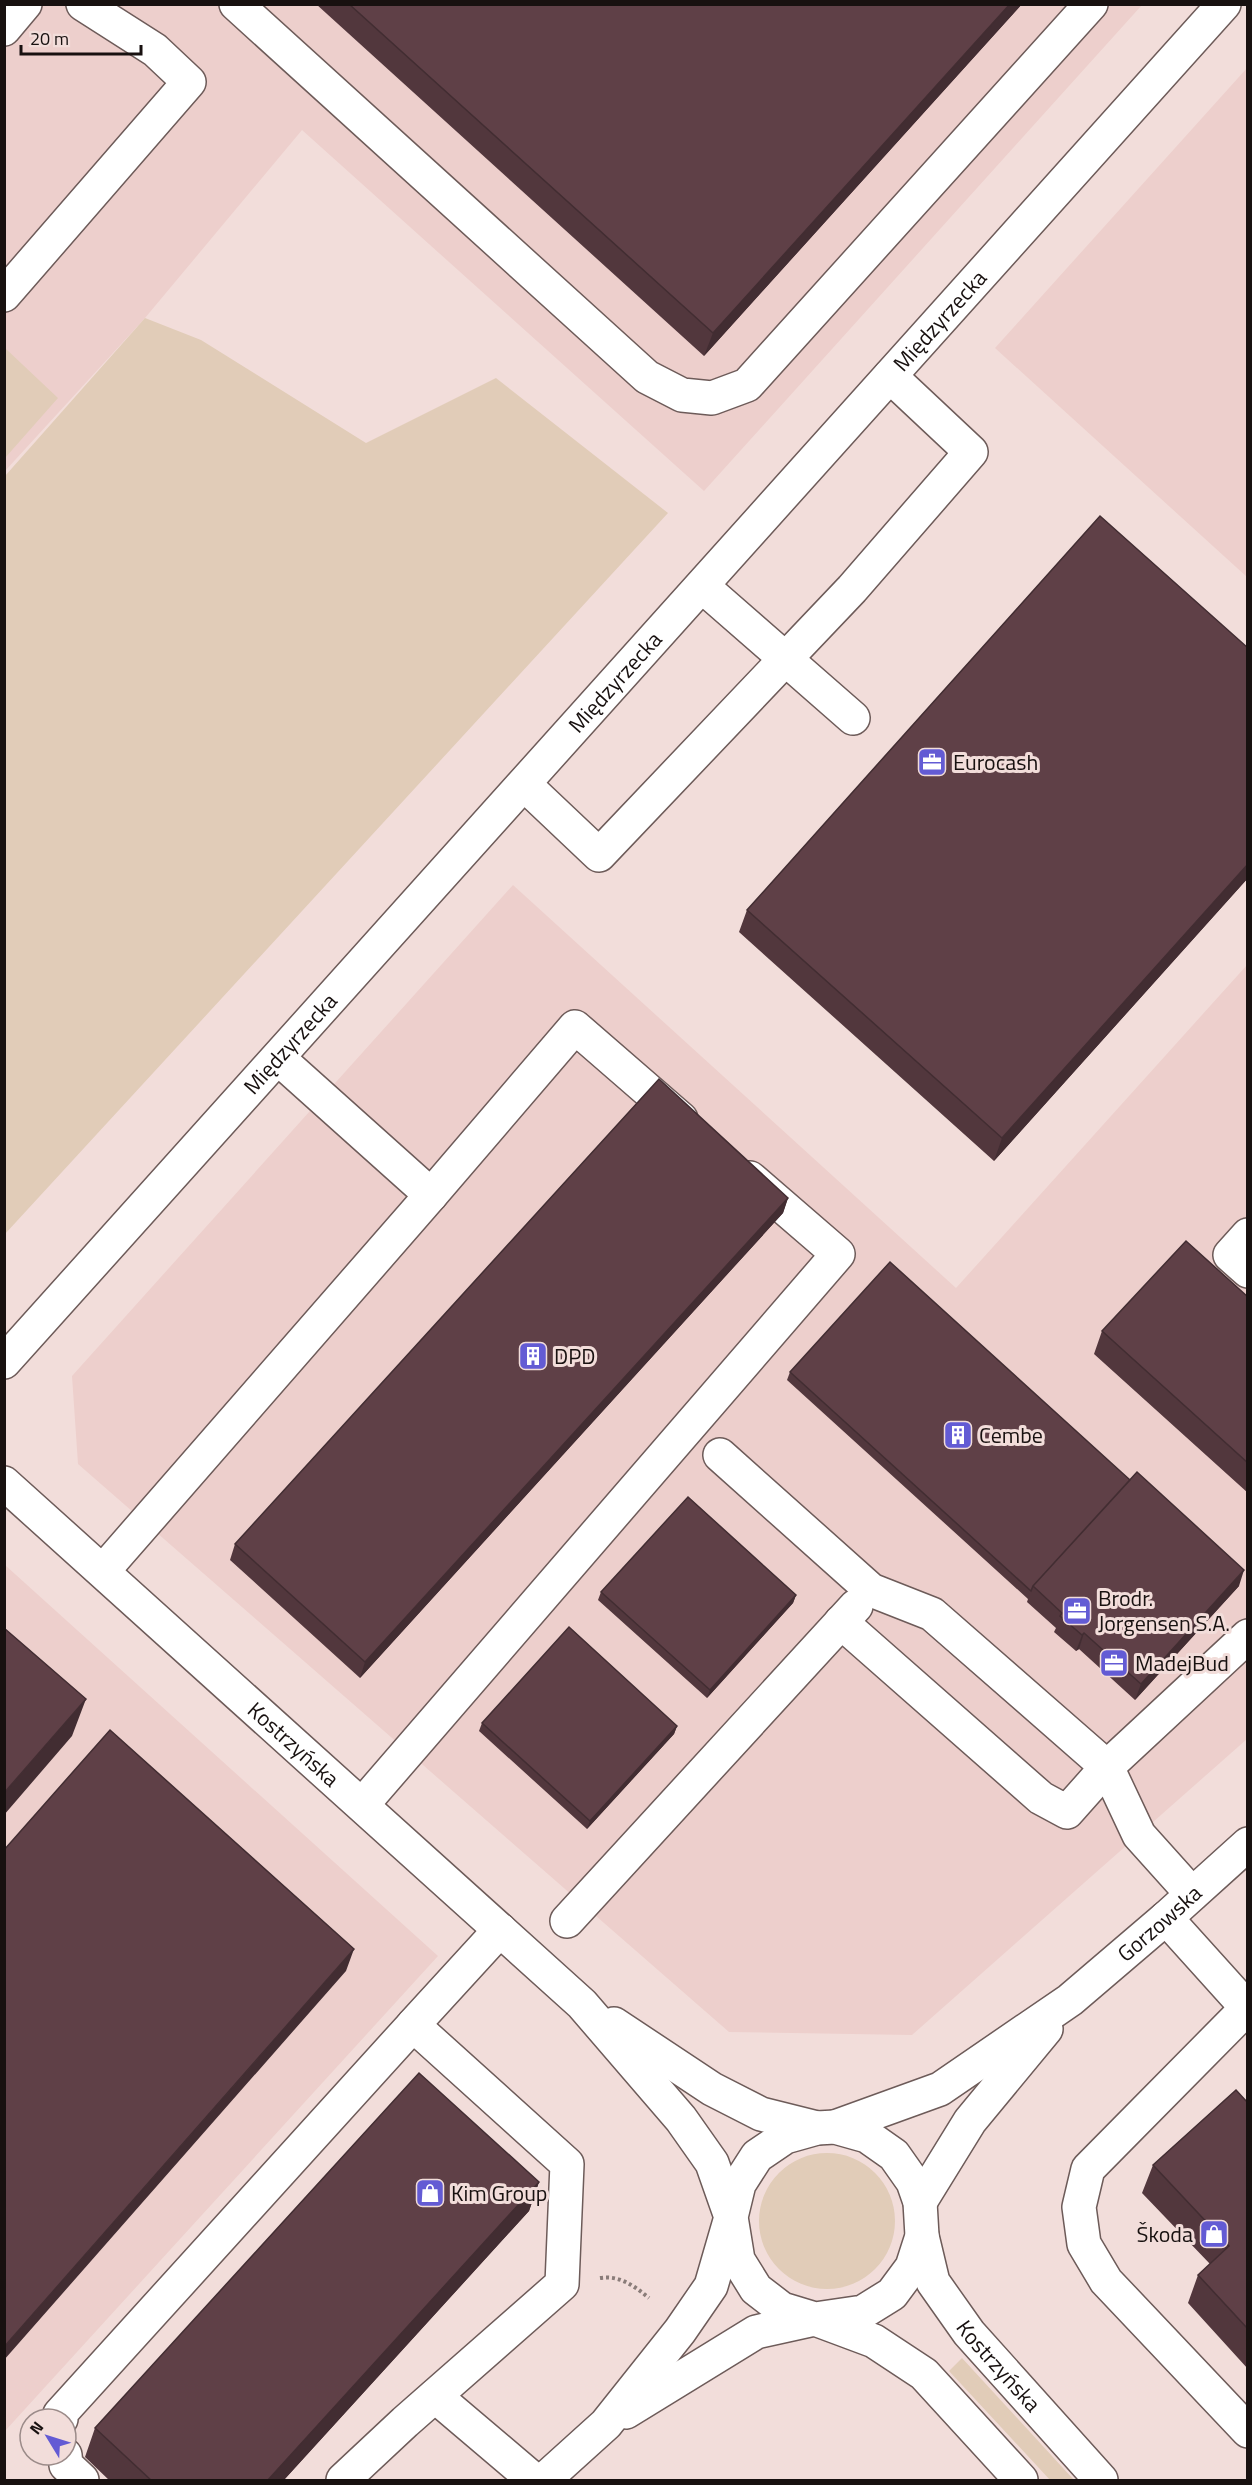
<svg xmlns="http://www.w3.org/2000/svg" width="1252" height="2485" font-family="'Titillium Web',sans-serif">
	<style>
		.built { fill: #edcfcc }
		.green { fill: #e1ccb8 }
		.lines { fill: none; stroke-linecap: round; stroke-linejoin: round }
		.minor-casing { stroke: #6d5b59; stroke-width: 36 }
		.path { stroke: #8a7c79; stroke-width: 4; stroke-dasharray: 3 3; stroke-linecap: butt }
		.minor { stroke: #fff; stroke-width: 33 }
		.wall { fill: #52373d }
		.shaded-wall { fill: #422d32 }
		.building { fill: #5f4047; stroke: #422d32; stroke-width: 1.5 }
		.labels { text-anchor: middle; stroke-width: 6; stroke-linejoin: round; paint-order: stroke }
		.street-label { font-size: 22px; fill: #181110; stroke: #f2ddda }
		.poi-label { font-size: 22px; fill: #181110; stroke: #f2ddda; text-anchor: start }
	</style>
	<rect width="100%" height="100%" fill="#f2ddda"/>
	<!-- built -->
	<path class="built" d="M5,5h1137l-438,486 -402,-361 -157,188 -140,153z
		M1247,68v509l-252,-229z
		M513,885l443,403 291,-323v774l-335,296 -183,-3 -651,-568 -6,-88z
		M5,1565l433,391 -433,475z"/>
	<!-- green -->
	<path class="green" d="M145,318l56,22 165,103 130,-65 172,135 -663,721v-758z
		M5,348l53,50 -53,60v-111z
		M759 2221a68 68 0 1 1 136 0a68 68 0 1 1-136 0Z
		M962,2358l112,122h-24l-101,-109z"/>
	<g class="lines">
		<!-- minor casing -->
		<g class="minor-casing">
			<g id="minor">
				<path d="M236,4l411,373 35,18 30,3 35,-13 344,-381"/>
				<path d="M4,29l21,-25"/>
				<path d="M4,295l185,-213 -34,-32 -72,-46"/>
				<path d="M702,586l151,132"/>
				<path d="M524,784l75,71 253,-266 119,-137 -81,-76"/>
				<path d="M278,1058l153,137"/>
				<path d="M1248,1235l-18,20 18,16"/>
				<path id="s1" d="M4,1362l1220,-1358"/>
				<path d="M720,1455l151,135 61,24 175,153 32,68 53,59"/>
				<path id="s2" d="M4,1483l578,521 99,115 31,44 19,54 -20,69 -31,45 -74,93 -62,56"/>
				<path d="M103,1571l328,-376 144,-168 106,92"/>
				<path d="M841,1622l200,176 26,14 40,-45 141,-131"/>
				<path d="M362,1805l476,-551 -88,-76"/>
				<path d="M1166,1918l82,91"/>
				<path d="M567,1921l289,-315"/>
				<path d="M1247,2008l-159,161 -9,38 5,37 22,37 142,150"/>
				<path d="M614,2024l98,65 49,25 56,14"/>
				<path id="s3" d="M835,2127l105,-38 130,-89 96,-82 82,-74"/>
				<path d="M920,2202l50,-81 76,-92"/>
				<path id="s4" d="M922,2236l11,46 36,51 132,147"/>
				<path d="M435,2396l99,84"/>
				<path d="M626,2412l130,-80 59,-13 48,-7 29,-18 20,-27 10,-31 -2,-34 -7,-20 -19,-27 -27,-19 -32,-9 -18,1 -32,9 -28,19 -18,28 -8,33 7,43 18,29 26,20 33,10 59,22 50,33 97,106"/>
				<path d="M61,2419l-1,-5 353,-389"/>
				<path d="M65,2455l1,10 16,15"/>
				<path d="M343,2480l62,-58 157,-138 5,-120 -154,-139 87,-95"/>
			</g>
		</g>
		<!-- path -->
		<path class="path" d="M600,2278c20,-3 34,8 49,20"/>
		<!-- minor -->
		<use href="#minor" class="minor"/>
	</g>
	<!-- wall -->
	<path class="wall" d="M316,4h706l-318,352z
		M1248,648v230l-254,283 -255,-229 8,-22z
		M788,1198l-5,15 -423,465 -130,-118 5,-16z
		M1248,1297v196l-154,-139 8,-23z
		M790,1372l449,214 -104,114 -56,-51 -3,2 -22,-19 2,-4 -29,-26 1,-3 -241,-219z
		M601,1592l195,3 -3,8 -86,95 -109,-98z
		M482,1723l195,3 -3,8 -87,95 -108,-98z
		M1248,2103v266l-60,-66 10,-28 12,-11 -68,-71 11,-28z
		M539,2182l-10,29 -246,270h-173l-25,-24 10,-29z"/>
	<!-- shaded-wall -->
	<path class="shaded-wall" d="M1010,4h12l-318,352 9,-23z
		M1248,864v14l-254,283 8,-23z
		M788,1198l-5,15 -423,465 5,-16z
		M1244,1570l-5,16 -104,114 6,-16z
		M796,1595l-3,8 -86,95 3,-8z
		M1084,1633l-5,16 -3,2 6,-16z
		M86,1699l-14,37 -68,79v-22z
		M677,1726l-3,8 -87,95 3,-8z
		M354,1949l-8,22 -342,389v-13z
		M539,2182l-10,29 -246,270h-16z"/>
	<!-- building -->
	<path class="building" d="M349,4h661l-297,329z
		M1100,516l148,132v216l-246,274 -255,-228z
		M659,1079l129,119 -423,464 -130,-118z
		M1186,1241l62,56v166l-146,-132z
		M890,1262l240,218 -97,106 -2,5 -241,-219z
		M1137,1472l107,98 -103,114 -57,-51 -2,2 -22,-19 2,-3 -29,-27z
		M688,1497l108,98 -86,95 -109,-98z
		M569,1627l108,99 -87,95 -108,-98z
		M4,1628l82,71 -82,94z
		M110,1730l244,219 -350,398v-497z
		M419,2073l120,109 -272,299h-115l-57,-53z
		M1236,2090l12,13v226l-50,-54 31,-29 -76,-81z"/>
	<!-- icons -->
	<defs>
		<g id="office-square" transform="scale(1.5)"><rect x="-9" y="-9" width="18" height="18" rx="4" fill="#635bd4" stroke="#f2ddda"/><path d="M-6-3h4V-5.5h4V-3h4V5H-6ZM-1-4.5V-3h2v-1.5ZM-6 0V1H6V0Z" fill="#fff"/></g>
		<g id="building-square" transform="scale(1.5)"><rect x="-9" y="-9" width="18" height="18" rx="4" fill="#635bd4" stroke="#f2ddda"/><path d="M-4-6H4V6H1V3H-1V6H-4ZM-2.5-4.3h1.7v1.8h-1.7ZM.8-4.3h1.7v1.8H.8ZM-2.5-1h1.7V.8h-1.7ZM.8-1h1.7V.8H.8Z" fill="#fff"/></g>
		<g id="shop-square" transform="scale(1.5)"><rect x="-9" y="-9" width="18" height="18" rx="4" fill="#635bd4" stroke="#f2ddda"/><path d="M-5-2.5h2.3a2.7 3.5 0 0 1 5.4 0H5L5.5 6h-11ZM-1.5-2.5h3a1.5 2.3 0 0 0-3 0Z" fill="#fff"/></g>
	</defs>
	<g fill-rule="evenodd">
		<use href="#office-square" x="932" y="762"/>
		<use href="#building-square" x="533" y="1356"/>
		<use href="#building-square" x="958" y="1435"/>
		<use href="#office-square" x="1077" y="1611"/>
		<use href="#office-square" x="1114" y="1663"/>
		<use href="#shop-square" x="430" y="2193"/>
		<use href="#shop-square" x="1214" y="2234"/>
	</g>
	<g class="labels">
		<!-- street labels -->
		<g class="street-label">
			<text dy="8" stroke="none"><textPath href="#s1" startOffset="1400">Międzyrzecka</textPath></text>
			<text dy="8" stroke="none"><textPath href="#s1" startOffset="914">Międzyrzecka</textPath></text>
			<text dy="8" stroke="none"><textPath href="#s1" startOffset="428">Międzyrzecka</textPath></text>
			<text dy="8" stroke="none"><textPath href="#s2" startOffset="390">Kostrzyńska</textPath></text>
			<text dy="8" stroke="none"><textPath href="#s3" startOffset="387">Gorzowska</textPath></text>
			<text dy="8" stroke="none"><textPath href="#s4" startOffset="154">Kostrzyńska</textPath></text>
		</g>
		<!-- poi labels -->
		<g class="poi-label">
			<text x="953" y="770">Eurocash</text>
			<text x="554" y="1364">DPD</text>
			<text x="979" y="1443">Cembe</text>
			<text x="1098" y="1606">Brodr.<tspan x="1098" dy="25">Jorgensen S.A.</tspan></text>
			<text x="1135" y="1671">MadejBud</text>
			<text x="451" y="2201">Kim Group</text>
			<text x="1193" y="2242" text-anchor="end">Škoda</text>
		</g>
	</g>
	<!-- border -->
	<rect width="1252" height="2485" fill="none" stroke="#181110" stroke-width="12"/>
	<!-- north arrow -->
	<g transform="translate(48 2437) rotate(308)"><circle r="28" fill="#f2ddda" stroke="#9b8b89" stroke-width="1.5"/>
	<path d="M0-4.5L10 22L0 15L-10 22Z" fill="#635bd4"/>
	<text y="-9" font-size="16" font-weight="bold" text-anchor="middle" fill="#181110">N</text>
	</g>
	<!-- scale -->
	<path d="M21 45v9h120v-9" fill="none" stroke="#181110" stroke-width="3"/>
	<text x="30" y="45" font-size="18" fill="#181110" stroke="#f2ddda" stroke-width="4.5" paint-order="stroke">20 m</text>
</svg>
